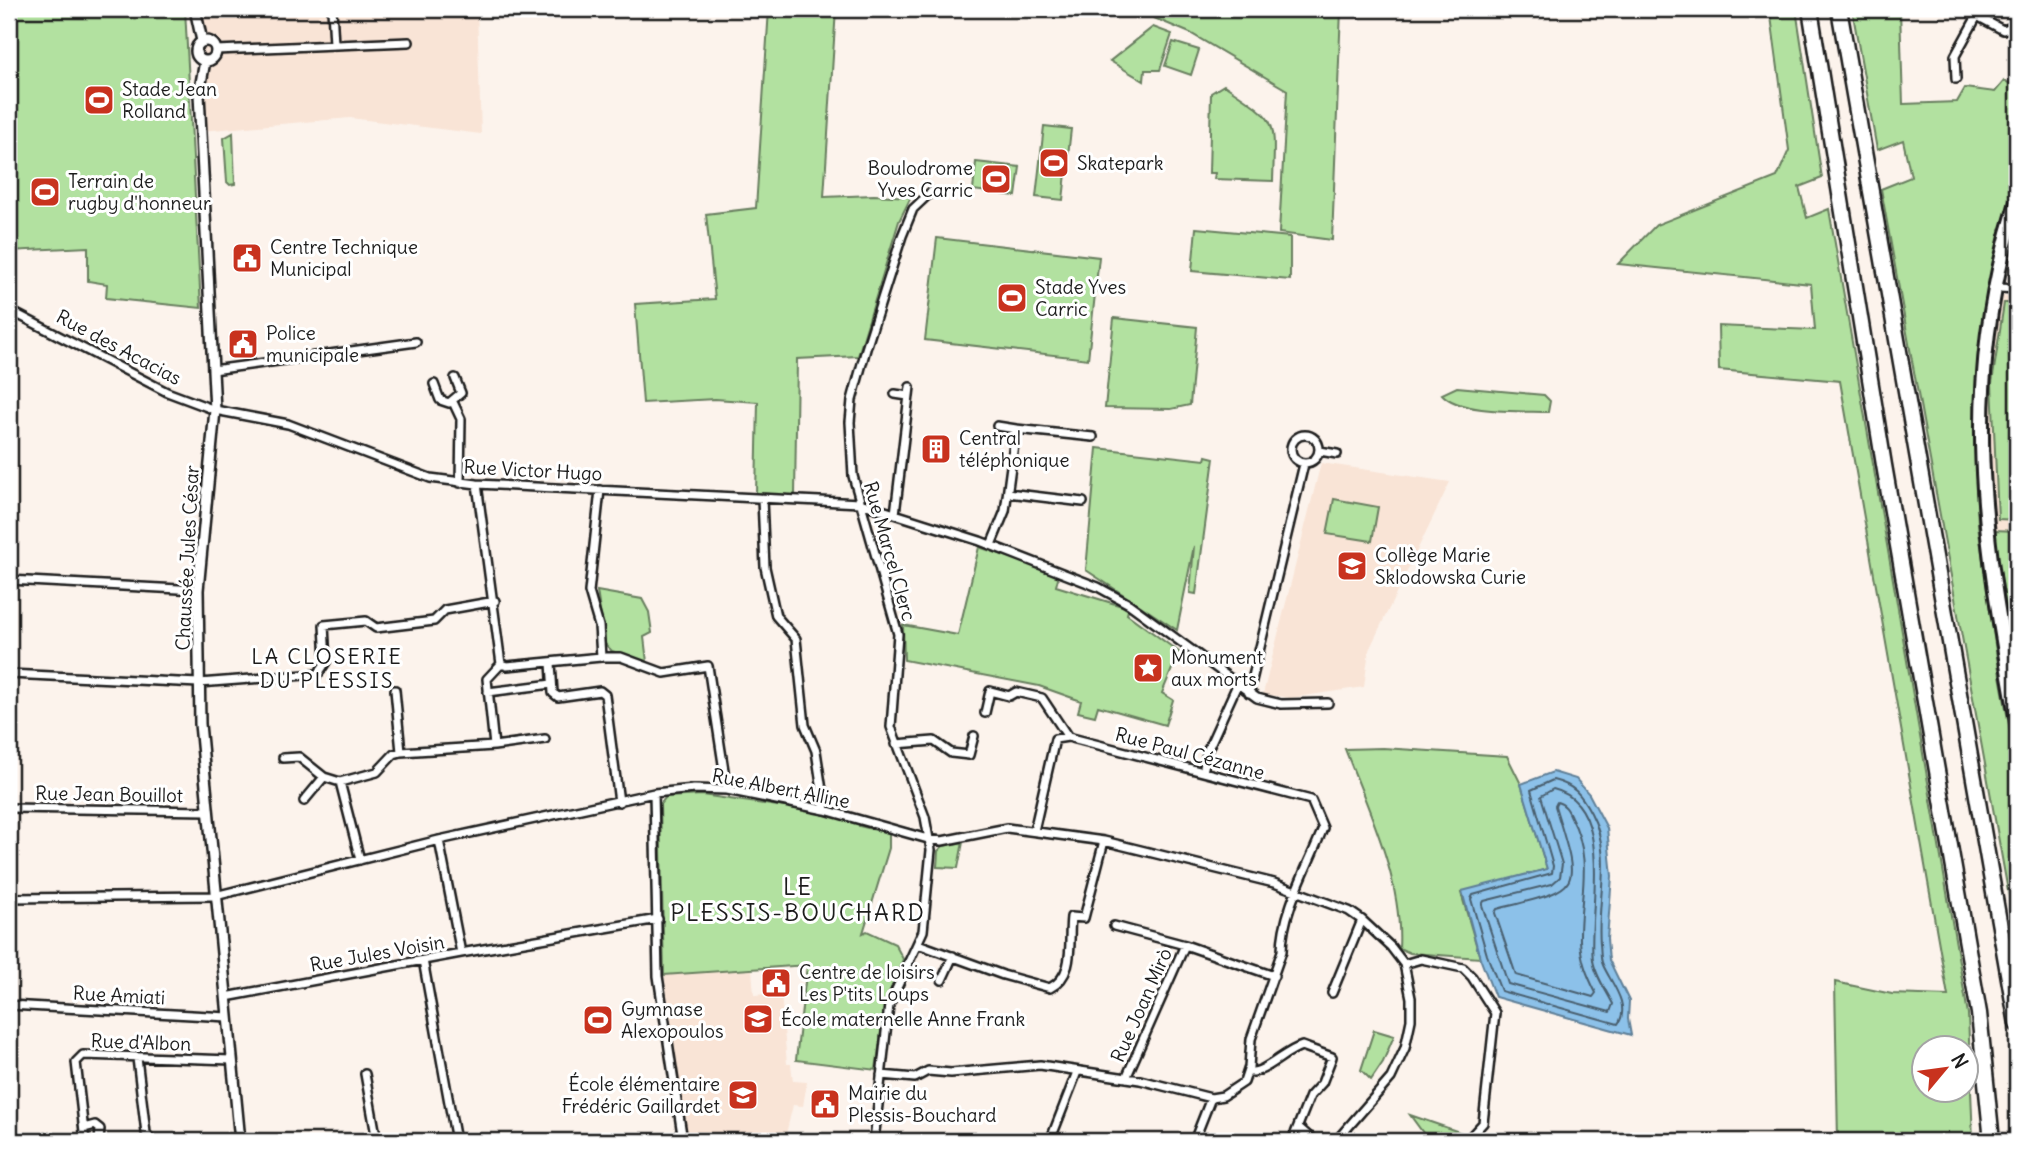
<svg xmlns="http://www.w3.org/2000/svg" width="2026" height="1150" font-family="Delius,sans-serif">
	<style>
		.built { fill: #f9e4d6 }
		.green { fill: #b2e1a0; stroke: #677e5e; stroke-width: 2; fill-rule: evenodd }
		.water { fill: #8cc1e9; stroke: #5f7f97; stroke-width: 2 }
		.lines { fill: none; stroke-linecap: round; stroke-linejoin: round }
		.shore { stroke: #495e6e; stroke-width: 2 }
		.minor-casing { stroke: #1c1c1c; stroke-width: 12 }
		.tertiary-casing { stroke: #1c1c1c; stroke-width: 14 }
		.primary-casing { stroke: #1c1c1c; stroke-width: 18 }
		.motorway-casing { stroke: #1c1c1c; stroke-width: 19 }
		.minor { stroke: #fff; stroke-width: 7 }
		.tertiary { stroke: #fff; stroke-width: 9 }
		.primary { stroke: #fff; stroke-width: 12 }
		.motorway { stroke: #fff; stroke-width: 14 }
		.labels { text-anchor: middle; stroke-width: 6; stroke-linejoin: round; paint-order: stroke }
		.poi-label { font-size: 19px; fill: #1c1c1c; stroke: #fff; text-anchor: start }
		.street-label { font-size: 19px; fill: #1c1c1c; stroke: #fff }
		.neighbourhood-label { font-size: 21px; letter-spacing: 2px; fill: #1c1c1c; stroke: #fff }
		.quarter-label { font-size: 23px; letter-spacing: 2px; fill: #1c1c1c; stroke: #fff }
	</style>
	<rect width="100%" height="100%" fill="#fcf3ec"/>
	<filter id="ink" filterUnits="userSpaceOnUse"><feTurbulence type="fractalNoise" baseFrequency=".0143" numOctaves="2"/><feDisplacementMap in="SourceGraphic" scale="14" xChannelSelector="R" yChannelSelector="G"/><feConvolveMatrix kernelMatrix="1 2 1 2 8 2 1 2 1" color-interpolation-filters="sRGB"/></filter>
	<g filter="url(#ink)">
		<!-- built -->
		<path class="built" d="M198,9h279l4,125 -131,-16 -149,13z
			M2003,296h14v235l-27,-1 -2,-166z
			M1321,463l129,19 -81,168 -5,37 -74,11 -27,-4z
			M752,969l2,26 27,-2 6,71h4l2,17 14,1 -4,24 -10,-1 -7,29 -98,4 -24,-163z"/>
		<!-- green -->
		<path class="green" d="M9,9h176l16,299 -95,-10 1,-14 -19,-3v-34l-79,4z
			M769,9h67l-12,188 50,-2 37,2 -12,24 -41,135 -61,3 -2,137 -39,-2 2,-92 -43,-3 -72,4 -8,-99 80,-5 -9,-85 50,-6z
			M1166,9h175l-9,231 -53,-7 8,-143 -97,-57 -36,-15z
			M1770,9h26l26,169 -23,9 8,31 22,-9 139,805 5,127h-135l-3,-159 57,12 56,2 -108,-615 -121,-11 -1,-44 97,4 -4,-46 -193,-20 38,-39 121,-48 12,-27zM1924,1048h42v42h-42z
			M1852,9h48l3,95 54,-2 8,-14 30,4 9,-11 13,5v99l-30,114 -13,135 4,91 19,133 20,112v76l-4,3 4,27v65l-136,-752 30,-12 -8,-37 -26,10z
			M1153,27l19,7 -12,36h-15l-1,11 -34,-20z
			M1173,42l26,8 -8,25 -26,-9z
			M1224,85c55,37 51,31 49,96l-59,-2 1,-6h-6l2,-80z
			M1044,126l27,3 -8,71 -27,-3z
			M233,133l2,51 -5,1 -3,-3 -3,-44z
			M976,162l44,5 -4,29 -43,-6z
			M1196,228l94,9v43l-98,-9z
			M937,238l162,19 -11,102 -163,-19z
			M2004,303h13v217l-19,-1 -6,-136z
			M1114,318l83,9 -7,78 -19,4 -66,-1z
			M1457,387l87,8 6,6 -2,11c-27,-1 -89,2 -106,-18z
			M1097,448l108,12 1,-4 8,2 -18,136 -6,-1 4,-47 -17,84 -91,-60z
			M1334,499l44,8 -6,34 -45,-7z
			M1993,530l24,1v139z
			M979,547l80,27 -3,12 66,20 6,4 -1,4 52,38 -17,41 11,7 -8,25 -67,-19 -3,10 -17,-4 3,-11 -42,-15 -135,-26 -1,-35 55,10z
			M597,591l45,8 7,13 3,21 -8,4 3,25 -35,-11 -7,-7z
			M1383,748l124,8 14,28 26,85 -86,24 19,65 -70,-5 -11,-5c4,-67 -30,-137 -54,-199z
			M702,795l124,18 33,8v5l30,7v15l-26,85 4,-2 28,13 8,15 -18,45 -9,66 -80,-10 11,-95 -143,10 -4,-171 6,-7z
			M963,842l-5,26 -21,-1 1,-16 5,-5z
			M1374,1030l20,6 -11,26 -12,18 -10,-10z
			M1410,1115l61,21 20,2 2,-4 49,4v3h-113z"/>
		<!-- water -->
		<path class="water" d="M1553,772l23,7 13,15 18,34 5,48 -5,63 2,21 20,41 -1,18 3,16 -136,-38 -15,-39 -18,-67 85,-22 -26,-85z"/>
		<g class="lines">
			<!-- shore -->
			<path class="shore" d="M1553,780c21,5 28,14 38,33 23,43 5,86 9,131 1,7 0,15 3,21 8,18 28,40 15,59l-117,-33 -14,-36 -16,-56 2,-4 79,-22 1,-7 -22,-76z
				M1553,789c64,15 34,125 40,171 2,15 13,30 20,44l-3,8 -102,-28 -26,-79 2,-4 68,-17 8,-7 2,-13 -21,-68z
				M1557,802c8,2 11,8 14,15 23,43 8,78 9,123 1,21 7,35 16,53l-3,4 -77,-22 -21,-62 2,-4c87,-22 84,-17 58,-103z"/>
			<!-- minor casing -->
			<g class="minor-casing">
				<path id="minor" d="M332,9l2,35
					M1964,9l39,21 9,-3 5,-5
					M216,50l193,-8
					M1956,79l-1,-23 22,-40
					M1999,288l18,1
					M9,310l158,82 48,18 73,14 142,54 47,6 383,19 120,38 118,46 31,17 128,94 24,6 47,-1
					M213,370l203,-28
					M434,384l6,16 9,3 12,-10 -6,-15
					M895,394l13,2
					M453,402l8,17 -1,64
					M997,426l19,3
					M1291 449a14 14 0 1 1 28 0a14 14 0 1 1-28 0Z
					M1320,451l17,3
					M477,484l24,180 6,2 94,-9
					M600,490l-11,102 10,34 2,31h20l43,16 44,-7 19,124
					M1008,493l75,9
					M762,499l3,68 11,49 20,23 9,86 11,26 9,59
					M895,514l15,-127
					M991,545l14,-34 11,-82 77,8
					M9,580l189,10
					M551,663l2,30 5,4 42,-6 5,4 14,107
					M9,674l190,9 119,-9 8,-12 -2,-37 42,-4 10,7 58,-7 11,-11 50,-9
					M395,690l6,62
					M488,692l64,-8
					M1249,693l55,-229
					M985,713l5,-22 19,5 7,-4 26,6 26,39
					M896,744l38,-3 17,12 18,2 5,-19
					M494,746l51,-7
					M283,758l16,-1 25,20 16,5
					M1203,772l5,-23 29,-64
					M654,793l4,183 25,165
					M304,801l20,-24
					M9,808l199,3
					M360,860l-20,-78 37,-10 17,-18 7,-2 93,-6 -7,-67 14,-15
					M9,898l206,-2 224,-56 215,-47 40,-4 33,1 98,20 103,29 14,2 65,-13 97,13 170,42 75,28 13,9 29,27 13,17 7,34v22l-6,28 -14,30 -55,63
					M1114,926l71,19 89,31
					M918,944l85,31 47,13c26,-13 18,-46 21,-71l13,1 20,-77
					M461,953l197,-34
					M423,960l33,181
					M1404,964l17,-5 42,9 9,9 23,36 -12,110 -12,13
					M942,980l11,-24
					M1332,993l30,-73
					M226,997l235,-44 -22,-113
					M9,1005l219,12
					M137,1058l9,75 6,8
					M1248,1072c17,2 36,-21 54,-26l30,11 -10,26 -12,13 -18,45
					M365,1074l12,67
					M881,1075l34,3 13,-7 23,2 89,-8 100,15 71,18 12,-2 21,-14 5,-15 2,-28 31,-88c0,-41 27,-86 41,-123l-12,-28 -243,-63 -13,2 -21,92
					M1126,1078l59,-133
					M1298,1127l16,14
					M84,1128l11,-3 5,4 -1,12
					M85,1141l-9,-79 7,-7 149,5
					M874,1141l15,-136 34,-74 8,-81 -6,-33 -34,-90 7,-93 -45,-158 -3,-54 2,-22 14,-51 36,-113 11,-27 18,-17
					M1050,1141l27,-69
					M1194,1141l17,-43"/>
			</g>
			<!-- tertiary casing -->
			<g class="tertiary-casing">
				<path id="tertiary" d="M195,9l7,32
					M196 51a10 10 0 1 1 20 0a10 10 0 1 1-20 0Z
					M205,61l-6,33 16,316 -17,180 2,134 40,417"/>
			</g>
			<!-- primary casing -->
			<g class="primary-casing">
				<path id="primary" d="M2017,202c-58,185 -34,332 0,518"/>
			</g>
			<!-- motorway casing -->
			<g class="motorway-casing">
				<path id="motorway" d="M1810,9l74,456 95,548 13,128
					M1839,9l178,1015"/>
			</g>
			<!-- minor -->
			<use href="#minor" class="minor"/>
			<!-- tertiary -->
			<use href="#tertiary" class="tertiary"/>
			<!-- primary -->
			<use href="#primary" class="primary"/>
			<!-- motorway -->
			<use href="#motorway" class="motorway"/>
		</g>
	</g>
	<!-- icons -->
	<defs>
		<g id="stadium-square" transform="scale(1.575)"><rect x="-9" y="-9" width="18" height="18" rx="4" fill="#c8321e" stroke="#fff"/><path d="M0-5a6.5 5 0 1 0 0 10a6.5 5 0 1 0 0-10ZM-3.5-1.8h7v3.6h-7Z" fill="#fff"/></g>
		<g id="civic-square" transform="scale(1.575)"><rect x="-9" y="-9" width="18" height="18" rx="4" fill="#c8321e" stroke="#fff"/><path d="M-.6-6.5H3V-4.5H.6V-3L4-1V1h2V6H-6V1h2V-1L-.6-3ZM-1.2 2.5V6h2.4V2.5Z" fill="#fff"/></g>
		<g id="building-square" transform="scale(1.575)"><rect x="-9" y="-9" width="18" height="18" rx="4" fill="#c8321e" stroke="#fff"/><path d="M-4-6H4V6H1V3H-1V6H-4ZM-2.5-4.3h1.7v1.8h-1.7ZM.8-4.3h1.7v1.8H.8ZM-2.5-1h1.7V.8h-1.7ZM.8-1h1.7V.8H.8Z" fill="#fff"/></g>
		<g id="school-square" transform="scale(1.575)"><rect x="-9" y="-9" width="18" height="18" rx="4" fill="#c8321e" stroke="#fff"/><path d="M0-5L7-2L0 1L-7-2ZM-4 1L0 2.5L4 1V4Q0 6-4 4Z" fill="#fff"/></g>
		<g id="sight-square" transform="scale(1.575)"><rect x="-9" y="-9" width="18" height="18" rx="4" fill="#c8321e" stroke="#fff"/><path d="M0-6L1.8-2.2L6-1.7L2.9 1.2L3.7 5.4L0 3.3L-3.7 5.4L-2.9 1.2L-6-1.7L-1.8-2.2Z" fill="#fff"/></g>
	</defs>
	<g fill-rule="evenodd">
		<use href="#stadium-square" x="99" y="100"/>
		<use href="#stadium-square" x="1054" y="163"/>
		<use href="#stadium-square" x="996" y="179"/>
		<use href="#stadium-square" x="45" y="192"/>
		<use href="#civic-square" x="247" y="258"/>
		<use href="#stadium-square" x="1012" y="298"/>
		<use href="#civic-square" x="243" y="344"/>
		<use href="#building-square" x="936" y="449"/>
		<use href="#school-square" x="1352" y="566"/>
		<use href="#sight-square" x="1148" y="668"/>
		<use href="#civic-square" x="776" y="983"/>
		<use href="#school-square" x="758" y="1019"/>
		<use href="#stadium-square" x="598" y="1020"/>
		<use href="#school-square" x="743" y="1095"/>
		<use href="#civic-square" x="825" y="1104"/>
	</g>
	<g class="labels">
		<!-- poi labels -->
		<g class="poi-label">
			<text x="122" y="96">Stade Jean<tspan x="122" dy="22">Rolland</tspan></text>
			<text x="1077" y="170">Skatepark</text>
			<text x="973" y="175" text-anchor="end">Boulodrome<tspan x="973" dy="22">Yves Carric</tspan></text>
			<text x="68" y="188">Terrain de<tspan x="68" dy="22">rugby d'honneur</tspan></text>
			<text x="270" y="254">Centre Technique<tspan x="270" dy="22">Municipal</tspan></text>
			<text x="1035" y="294">Stade Yves<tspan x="1035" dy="22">Carric</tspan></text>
			<text x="266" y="340">Police<tspan x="266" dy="22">municipale</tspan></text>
			<text x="959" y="445">Central<tspan x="959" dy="22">téléphonique</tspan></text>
			<text x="1375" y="562">Collège Marie<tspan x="1375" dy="22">Sklodowska Curie</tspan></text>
			<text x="1171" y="664">Monument<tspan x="1171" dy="22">aux morts</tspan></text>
			<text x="799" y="979">Centre de loisirs<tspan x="799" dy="22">Les P'tits Loups</tspan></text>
			<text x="621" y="1016">Gymnase<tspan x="621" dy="22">Alexopoulos</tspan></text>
			<text x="781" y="1026">École maternelle Anne Frank</text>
			<text x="720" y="1091" text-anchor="end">École élémentaire<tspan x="720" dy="22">Frédéric Gaillardet</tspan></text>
			<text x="848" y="1100">Mairie du<tspan x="848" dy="22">Plessis-Bouchard</tspan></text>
		</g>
		<!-- street labels -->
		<g class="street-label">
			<text transform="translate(119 347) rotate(28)" y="7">Rue des Acacias</text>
			<text transform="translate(533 470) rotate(3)" y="7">Rue Victor Hugo</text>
			<text transform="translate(890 551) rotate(74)" y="7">Rue Marcel Clerc</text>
			<text transform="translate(187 558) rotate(-87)" y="7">Chaussée Jules César</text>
			<text transform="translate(1190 753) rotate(15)" y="7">Rue Paul Cézanne</text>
			<text transform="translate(781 788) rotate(11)" y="7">Rue Albert Alline</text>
			<text transform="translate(109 794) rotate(1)" y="7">Rue Jean Bouillot</text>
			<text transform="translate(377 953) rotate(-10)" y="7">Rue Jules Voisin</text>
			<text transform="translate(119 995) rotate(3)" y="7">Rue Amiati</text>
			<text transform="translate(1141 1005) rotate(-66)" y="7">Rue Joan Mirò</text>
			<text transform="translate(141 1042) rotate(2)" y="7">Rue d'Albon</text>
		</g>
		<!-- neighbourhood labels -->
		<g class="neighbourhood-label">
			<text x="327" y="664">LA CLOSERIE<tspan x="327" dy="24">DU PLESSIS</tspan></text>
		</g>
		<!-- quarter labels -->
		<g class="quarter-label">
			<text x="798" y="895">LE<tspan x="798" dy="26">PLESSIS-BOUCHARD</tspan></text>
		</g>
	</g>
	<!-- margin -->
	<rect width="2026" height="1150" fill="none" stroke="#fff" stroke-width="35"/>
	<rect x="18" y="18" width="1991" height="1115" fill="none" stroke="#1c1c1c" stroke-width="2.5" filter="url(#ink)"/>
	<!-- north arrow -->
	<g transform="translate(1945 1069) rotate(61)"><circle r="33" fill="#ffffff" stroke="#a4a4a4" stroke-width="2"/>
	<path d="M0-5L12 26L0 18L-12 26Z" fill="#c8321e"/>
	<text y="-10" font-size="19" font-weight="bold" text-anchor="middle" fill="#1c1c1c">N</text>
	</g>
</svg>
